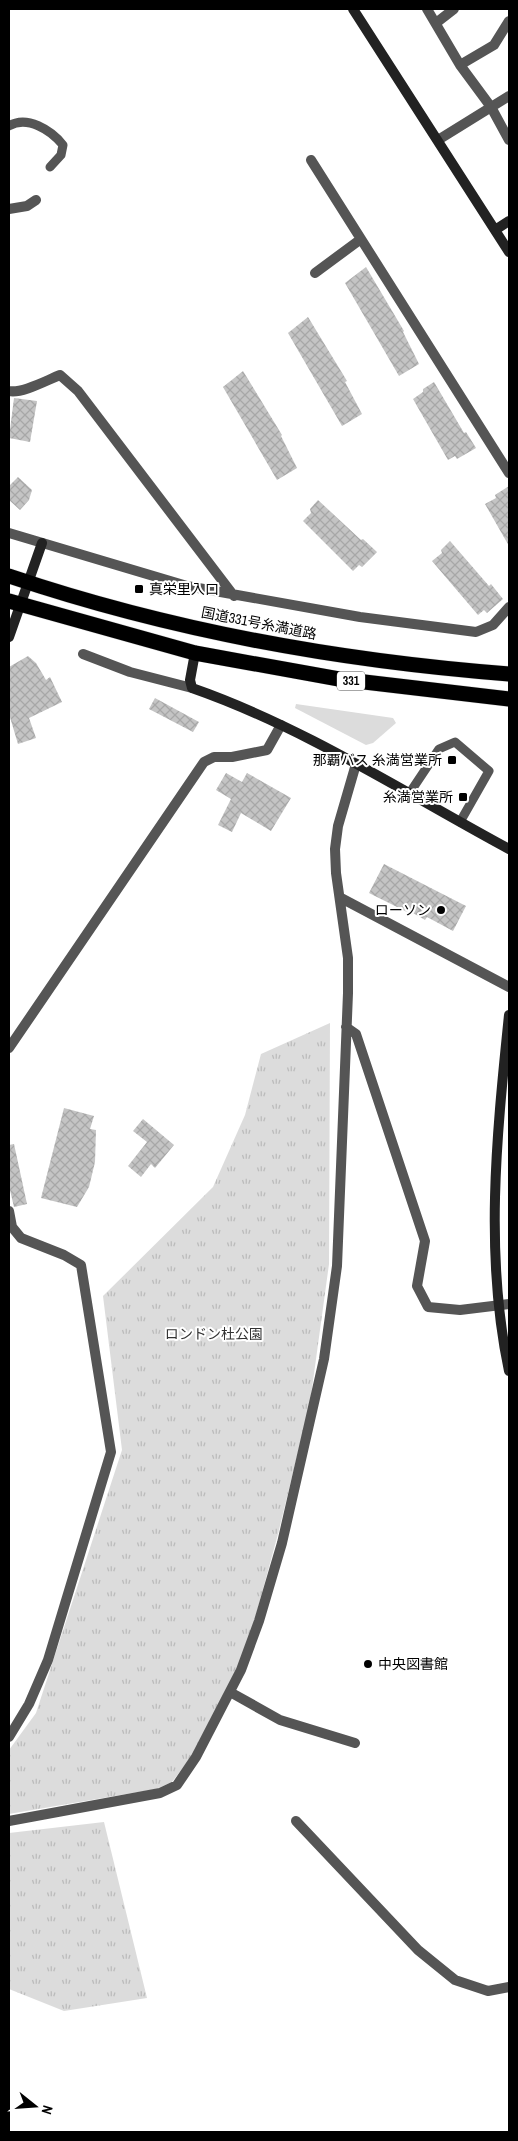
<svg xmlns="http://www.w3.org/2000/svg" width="518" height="2141" font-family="'Archivo Narrow','Noto Sans JP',sans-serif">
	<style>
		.grass { fill: #dcdcdc }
		.park { fill: url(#park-tufts) }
		.building { fill: url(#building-cross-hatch) }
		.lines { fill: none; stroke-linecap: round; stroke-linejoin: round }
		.highway-casing { stroke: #dbdbdb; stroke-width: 16 }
		.lane { stroke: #555; stroke-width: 9 }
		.street { stroke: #555; stroke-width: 10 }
		.secondary { stroke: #222; stroke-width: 10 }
		.highway { stroke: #000; stroke-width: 15 }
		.poi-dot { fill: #000; stroke: #fff; stroke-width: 2 }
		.labels { text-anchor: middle; stroke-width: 4; stroke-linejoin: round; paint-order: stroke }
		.shield { fill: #fff; stroke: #4c4c4c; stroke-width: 1 }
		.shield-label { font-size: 12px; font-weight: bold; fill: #000 }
		.poi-label { font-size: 14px; fill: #000; stroke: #fff; text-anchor: end }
		.street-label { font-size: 14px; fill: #000; stroke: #fff }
		.park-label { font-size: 14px; fill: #333; stroke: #fff }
	</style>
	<defs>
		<pattern id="park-tufts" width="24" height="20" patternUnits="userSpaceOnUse" patternTransform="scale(1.25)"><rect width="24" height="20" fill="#dcdcdc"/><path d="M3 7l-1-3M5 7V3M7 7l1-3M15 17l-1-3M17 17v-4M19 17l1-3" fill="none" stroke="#bbb"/></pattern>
		<pattern id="building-cross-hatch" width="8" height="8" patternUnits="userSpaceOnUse" patternTransform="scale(1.25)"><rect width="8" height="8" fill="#c4c4c4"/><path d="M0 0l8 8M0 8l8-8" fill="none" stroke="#a7a7a7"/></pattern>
	</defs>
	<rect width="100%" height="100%" fill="#fff"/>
	<!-- grass -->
	<path class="grass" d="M296,704l97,14 3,5 -23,20 -7,2 -71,-37z"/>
	<!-- park -->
	<path class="park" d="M330,1023l-1,241 -19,139 -32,131 -25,92 -16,42 -46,89 -19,25 -16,7 -147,25v-64l27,-37 86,-263 -19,-154 110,-109 32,-72 16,-61z
		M104,1822l43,176 -83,13 -55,-22v-156z"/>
	<!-- building -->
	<path class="building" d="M366,267l38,64 -1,1 16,32 -20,12 -54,-93z
		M308,317l39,64 -2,1 17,32 -20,12 -54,-93z
		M243,371l39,64 -1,1 16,32 -20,12 -54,-93z
		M434,382l30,51 2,-1 10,16 -19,11 -2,-3 -7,4 -35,-61 10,-7v-3z
		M14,398l23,3 -7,41 -21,-4z
		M18,477l14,13 -3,10 -9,10 -11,-10v-14z
		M509,486v60l-24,-42 11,-6 -1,-3z
		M318,500l43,40 2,-1 14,13 -15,15 -3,-2 -6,6 -50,-50 8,-8 -1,-4z
		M450,541l39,45 2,-2 12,15 -16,14 -3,-3 -6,5 -46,-54 10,-8 -1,-3z
		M28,656l8,7 10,17 4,-3 12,25 -33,16 7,20 -18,6 -9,-30v-47z
		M155,698l44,24 -6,10 -44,-23z
		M226,773l16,9 5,-9 44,25 -20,33 -30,-18 -9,19 -14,-7 13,-26 -15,-9z
		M384,864l82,42 -13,25 -26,-14 -2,3 -17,-10 -1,2 -38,-19z
		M64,1108l30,8 -4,13 6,1 -1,32 -6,25 -12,20 -36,-9z
		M143,1119l31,26 -19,23 -4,-4 -10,13 -13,-11 19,-24 -14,-11z
		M14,1144l13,60 -13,3 -5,-21v-41z"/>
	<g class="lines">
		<!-- highway casing -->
		<g class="highway-casing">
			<path id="highway" d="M9,576c160,54 331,85 500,98
				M9,601l186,52 144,26 170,20"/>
		</g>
		<!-- lane -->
		<path class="lane" d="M9,126c18,-11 42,4 54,19l-2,10 -11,12
			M409,794l30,-45 16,-7 34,29 -29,51"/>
		<!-- street -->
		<path class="street" d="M427,9l33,56 31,42 18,33
			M436,23l18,-14
			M460,65l34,-20 15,-24
			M438,140l71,-44
			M311,160l198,313
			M9,209l18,-3 9,-6
			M315,273l46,-34
			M9,391c13,3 38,-11 51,-16l18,16 156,205
			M9,533l178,53 173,31 116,15 17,-7 16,-18
			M83,654l47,18 62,16
			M341,898l168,89
			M346,1027l10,7 69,207 -8,45 11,21 32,3 49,-6
			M9,1048l195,-286 10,-5h18l35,-7 14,-25
			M9,1211l3,16 9,11 43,17 17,10 30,187 -63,208 -19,44 -20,33
			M230,1692l50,28 75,23
			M9,1821l151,-28 17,-8 19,-28 45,-87 18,-49 23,-78 42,-184 13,-93 11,-273v-35l-12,-85 -1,-24 3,-23 18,-62
			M296,1821l122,129 37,30 33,11 21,-4"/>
		<!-- secondary -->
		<path class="secondary" d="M353,9l156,243
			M495,230l14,-9
			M9,637l33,-94
			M195,653l-5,27 2,8c112,39 213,105 317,161
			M509,1015c-12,118 -25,238 0,356"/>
		<!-- highway -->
		<use href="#highway" class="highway"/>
	</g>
	<!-- markers -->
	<g class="poi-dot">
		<rect x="134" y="584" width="10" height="10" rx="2.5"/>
		<rect x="447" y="755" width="10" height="10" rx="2.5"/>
		<rect x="458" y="792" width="10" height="10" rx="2.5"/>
		<circle cx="441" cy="910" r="5"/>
		<circle cx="368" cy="1664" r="5"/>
	</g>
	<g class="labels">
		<!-- shield labels -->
		<rect class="shield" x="337" y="671.5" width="28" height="19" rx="4"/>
		<g class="shield-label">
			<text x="351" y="685">331</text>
		</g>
		<!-- poi labels -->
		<g class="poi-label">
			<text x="149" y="594" text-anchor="start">真栄里入口</text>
			<text x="442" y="765">那覇バス 糸満営業所</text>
			<text x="453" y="802">糸満営業所</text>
			<text x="431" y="915">ローソン</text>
			<text x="378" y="1669" text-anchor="start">中央図書館</text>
		</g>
		<!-- street labels -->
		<g class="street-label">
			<text transform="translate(259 623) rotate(11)" y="5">国道331号糸満道路</text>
		</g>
		<!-- park labels -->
		<g class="park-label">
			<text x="214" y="1339">ロンドン杜公園</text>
		</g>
	</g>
	<!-- border -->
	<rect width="518" height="2141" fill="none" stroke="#000000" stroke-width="20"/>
	<!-- north arrow -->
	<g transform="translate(35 2106) rotate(107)" stroke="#ffffff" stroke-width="4" paint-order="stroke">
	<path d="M0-4L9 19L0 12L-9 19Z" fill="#000000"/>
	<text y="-8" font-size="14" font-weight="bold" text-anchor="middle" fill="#000000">N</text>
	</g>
</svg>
